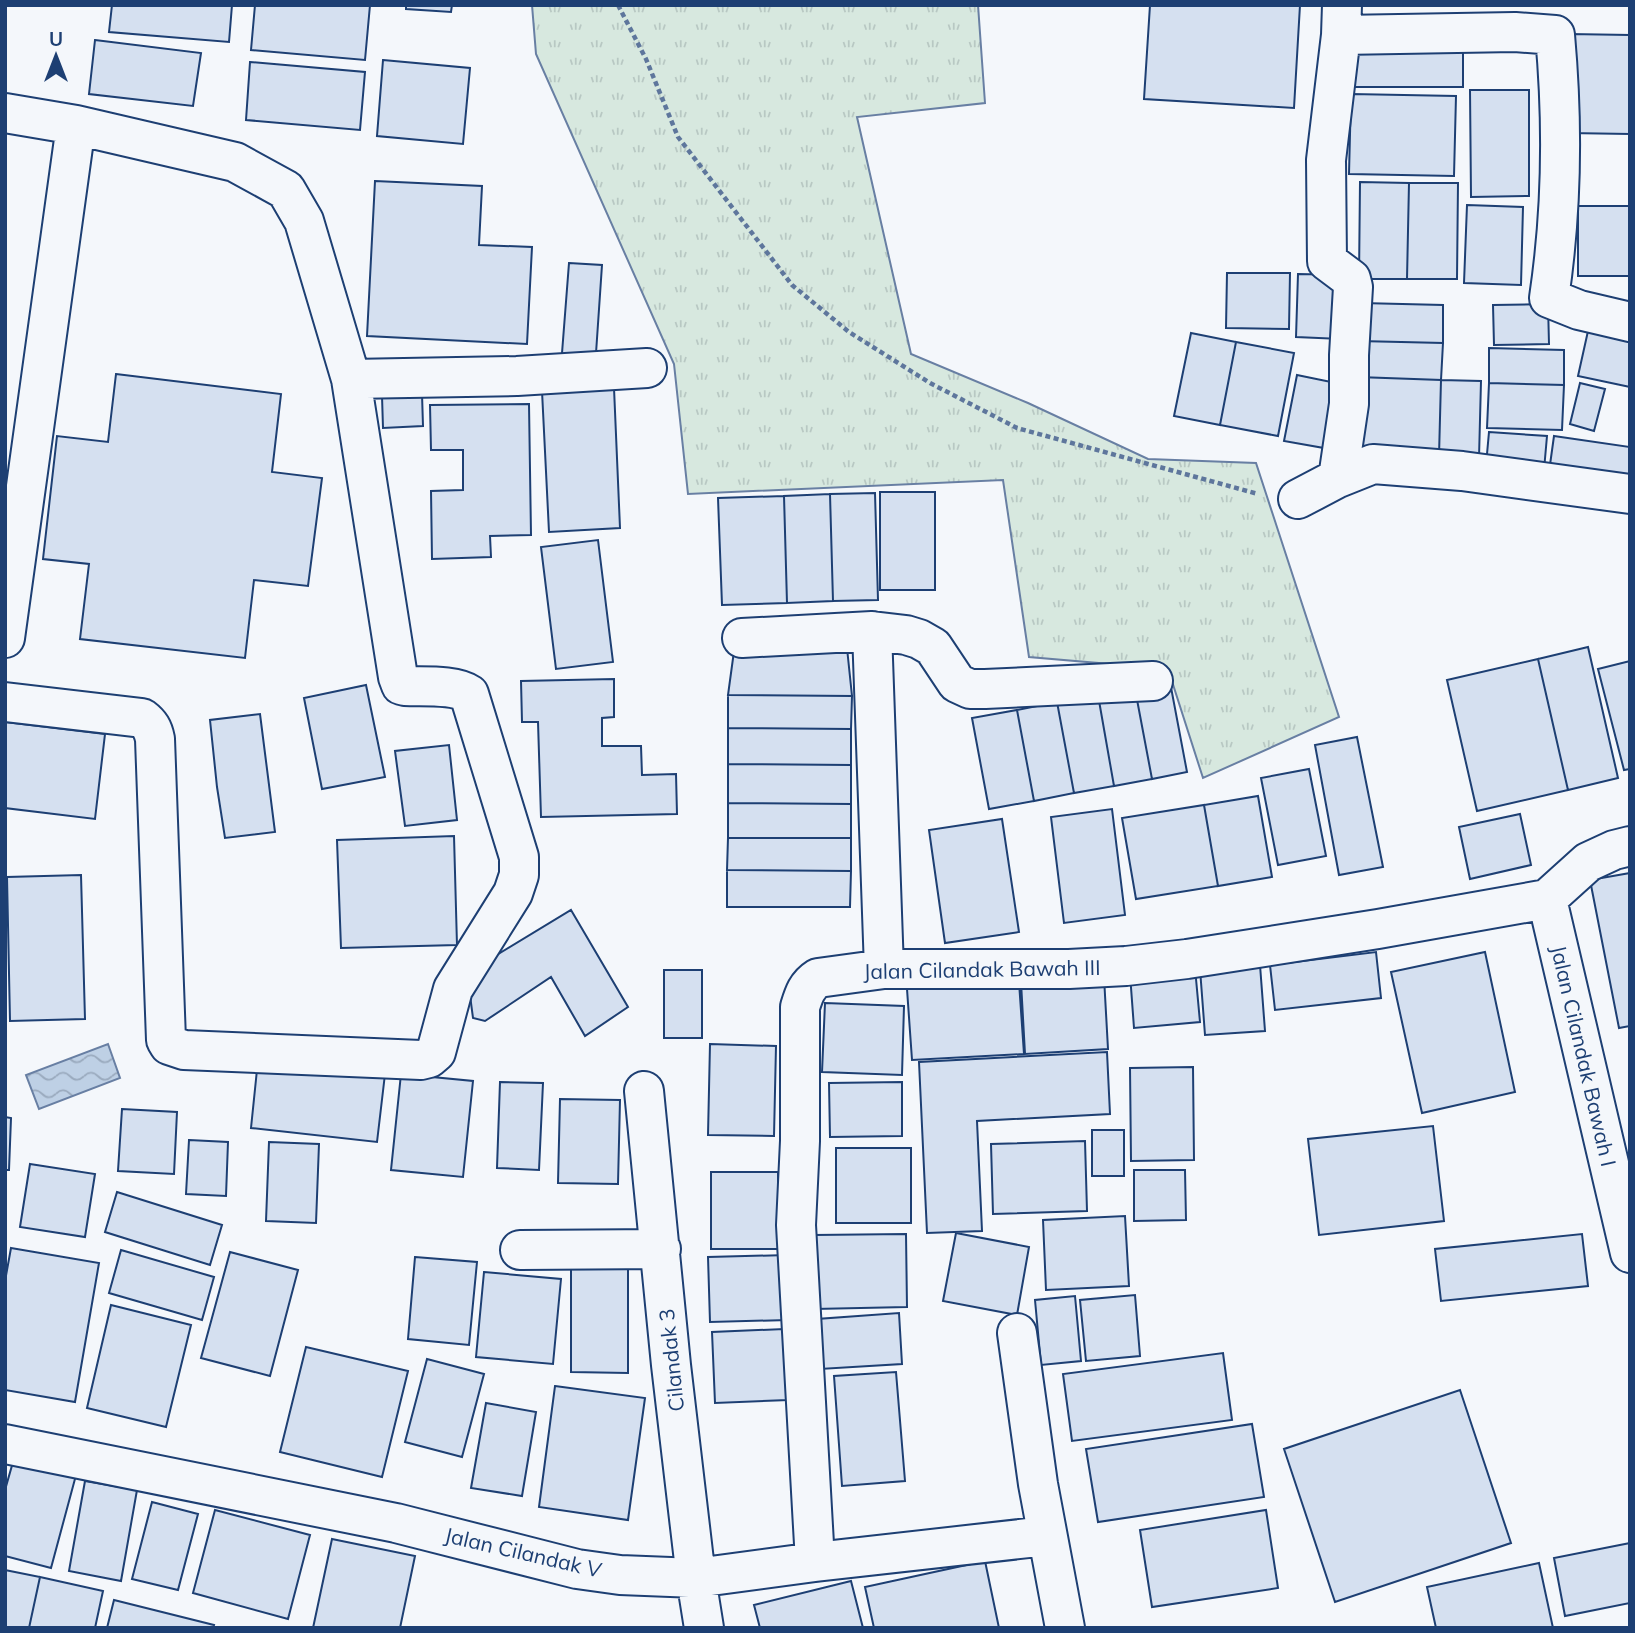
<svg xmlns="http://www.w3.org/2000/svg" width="1635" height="1633" font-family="Mulish,sans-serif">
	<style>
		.grass { fill: url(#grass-tufts); stroke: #687fa3; stroke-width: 2 }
		.water { fill: url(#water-waves); stroke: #687fa3; stroke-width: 2 }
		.building { fill: #d5e0f0; stroke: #1d3f73; stroke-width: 2 }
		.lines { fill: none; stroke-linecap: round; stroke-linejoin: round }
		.minor-casing { stroke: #1d3f73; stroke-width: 42 }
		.path { stroke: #5e769c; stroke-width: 4.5; stroke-dasharray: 5 3.5; stroke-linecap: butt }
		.minor { stroke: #f4f7fb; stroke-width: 38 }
		.labels { text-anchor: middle; stroke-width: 5; stroke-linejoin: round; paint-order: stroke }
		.street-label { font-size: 21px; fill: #1d3f73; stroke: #f4f7fb }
	</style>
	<defs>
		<pattern id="grass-tufts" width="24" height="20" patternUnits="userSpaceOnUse" patternTransform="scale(1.75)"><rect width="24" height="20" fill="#d7e8df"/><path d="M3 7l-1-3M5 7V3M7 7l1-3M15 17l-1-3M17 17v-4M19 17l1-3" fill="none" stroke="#b8c8c3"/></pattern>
		<pattern id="water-waves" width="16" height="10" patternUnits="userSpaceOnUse" patternTransform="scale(1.75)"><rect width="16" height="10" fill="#bed0e5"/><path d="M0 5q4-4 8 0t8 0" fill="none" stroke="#9aaabe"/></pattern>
	</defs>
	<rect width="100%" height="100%" fill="#f4f7fb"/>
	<!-- grass -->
	<path class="grass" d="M532,5h446l7,98 -128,14 54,237 117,49 120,56 108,4 83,254 -136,61 -35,-109 -139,-12 -26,-177 -315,14 -14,-130 -138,-310z"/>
	<!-- water -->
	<path class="water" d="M108,1044l12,34 -81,31 -13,-34z"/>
	<!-- building -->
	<path class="building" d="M112,5h120l-3,37 -120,-10z
		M255,5h115l-5,55 -114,-10z
		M406,5h46l-1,7 -45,-3z
		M1150,5h150l-6,103 -150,-9z
		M1569,34l61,1v99l-62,-1z
		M95,40l106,13 -8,53 -104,-12z
		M1355,45h108v42h-108z
		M383,60l87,8 -7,76 -86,-8z
		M250,62l115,10 -5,58 -114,-10z
		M1470,90h59v106l-58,1z
		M1351,94l105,2 -2,80 -105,-2z
		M375,181l107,5 -3,59 53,2 -5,97 -160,-8z
		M1360,182l49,1 -2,96h-48z
		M1409,183h49l-1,96h-50z
		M1467,205l56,2 -2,78 -57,-2z
		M1578,206h52v70h-52z
		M569,263l33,2 -7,103 -34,-2z
		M1227,273h63l-1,56 -63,-1z
		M1298,274l45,1 -2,64 -45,-2z
		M1361,303l82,2v38l-84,-2z
		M1548,304l1,40 -55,1 -1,-40z
		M1588,331l42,10v46l-52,-11z
		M1191,333l45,9 -16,83 -46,-9z
		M1359,341l84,2 -2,37 -83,-3z
		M1236,342l58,11 -16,83 -58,-11z
		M1489,348l75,2v35l-75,-2z
		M116,374l165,20 -9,78 50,6 -14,108 -54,-6 -9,78 -165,-19 9,-75 -46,-5 14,-123 51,6z
		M1297,375l39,8 -12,65 -40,-7z
		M1358,377l83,3 -2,76 -84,-2z
		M1441,380l40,1 -2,77 -40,-2z
		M1489,383l75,2 -2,45 -75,-2z
		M1580,383l25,6 -11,42 -24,-7z
		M614,388l6,140 -71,4 -7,-141z
		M422,394l1,32 -40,2 -1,-32z
		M529,404l2,131 -41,1 1,21 -59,2 -1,-68 32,-1v-40h-32l-1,-45z
		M1489,432l58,4 -3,34 -58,-5z
		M1554,436l76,11v37l-81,-12z
		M880,492h55v98h-55z
		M875,493l3,107 -45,1 -3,-107z
		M830,494l3,107 -46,2 -3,-107z
		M784,496l3,107 -65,2 -4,-107z
		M598,540l15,122 -57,7 -15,-122z
		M1588,647l30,131 -50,12 -30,-131z
		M847,648l5,48 -124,-1 6,-44z
		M1538,659l30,131 -91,21 -30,-131z
		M1630,661v108l-6,1 -26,-101z
		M614,679v38l-12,1v28h39l1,29 34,-1 1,40 -136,3 -3,-95h-16l-1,-41z
		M1170,682l17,90 -35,7 -17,-90z
		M366,685l19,92 -63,12 -18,-91z
		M1135,689l17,90 -38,7 -16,-91z
		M728,695l124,1 -1,33 -123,-1z
		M1098,695l16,91 -40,7 -17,-91z
		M1057,702l17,91 -40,8 -17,-91z
		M1017,710l17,91 -45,8 -17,-91z
		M260,714l15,118 -50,6 -8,-51 -7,-67z
		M5,722l100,12 -10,85 -90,-11z
		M728,728l123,1v36l-123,-1z
		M1357,737l26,130 -44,8 -24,-130z
		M449,745l8,75 -52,6 -10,-75z
		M728,764l123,1v39l-123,-1z
		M1309,769l17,87 -48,9 -17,-87z
		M1258,796l14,81 -54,9 -14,-81z
		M728,803l123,1v34h-123z
		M1204,805l14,81 -82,13 -14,-81z
		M1112,809l13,106 -61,8 -13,-106z
		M1520,814l11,51 -61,14 -11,-52z
		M1002,819l17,113 -74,11 -16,-113z
		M454,836l3,109 -116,3 -4,-108z
		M728,838h123v33l-124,-1z
		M727,870l124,1 -1,36h-123z
		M1630,873v153l-11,2 -29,-148z
		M81,875l4,144 -75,2 -3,-144z
		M571,910l57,97 -43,29 -34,-59 -66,44 -12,-3 -6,-45z
		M1376,952l5,46 -106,12 -5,-45z
		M1485,952l30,140 -93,21 -31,-141z
		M1260,965l5,66 -60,4 -5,-66z
		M1195,968l5,54 -66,6 -4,-54z
		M664,970h38v68h-38z
		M1104,977l4,72 -83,5 -4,-72z
		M1019,982l5,72 -112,6 -5,-71z
		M825,1003l79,3 -2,69 -80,-3z
		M710,1044l66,2 -2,90 -66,-1z
		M1107,1052l3,62 -133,7 5,110 -55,2 -8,-171z
		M258,1060l127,14 -8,68 -126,-14z
		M1193,1067l1,93 -63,1 -1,-93z
		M401,1074l72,7 -10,96 -72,-7z
		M500,1082l43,1 -4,87 -42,-2z
		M902,1082v54l-72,1 -1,-54z
		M560,1099l60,1 -2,84 -60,-1z
		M122,1109l55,3 -3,62 -56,-3z
		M5,1117l6,1 -2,52h-4z
		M1433,1126l11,95 -125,14 -11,-96z
		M1092,1130h32v46h-32z
		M189,1140l39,2 -2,54 -40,-2z
		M1085,1141l2,70 -94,3 -2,-70z
		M269,1142l50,2 -3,79 -50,-2z
		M836,1148h75v75h-75z
		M30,1164l65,10 -10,63 -65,-10z
		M1134,1170h51l1,50 -52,1z
		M711,1172h67v77h-67z
		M117,1192l105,33 -12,40 -105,-33z
		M1125,1216l4,70 -83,4 -3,-70z
		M956,1233l73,14 -12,68 -74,-14z
		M906,1234l1,73 -93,2v-74z
		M1582,1234l6,52 -147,15 -6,-52z
		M11,1248l88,15 -24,139 -70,-12v-109z
		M121,1250l93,27 -12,43 -93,-27z
		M230,1252l68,18 -28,106 -69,-18z
		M787,1255l1,65 -78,2 -2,-65z
		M415,1257l62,5 -8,83 -61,-6z
		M571,1265h57v108l-57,-1z
		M484,1272l77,7 -8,85 -77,-7z
		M1135,1295l5,61 -54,5 -6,-61z
		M1075,1296l6,65 -40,4 -6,-65z
		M111,1305l80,20 -25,102 -79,-19z
		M899,1313l3,51 -82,5 -3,-50z
		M784,1329l4,71 -73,3 -3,-71z
		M306,1347l102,24 -26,106 -102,-25z
		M1223,1353l9,67 -160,21 -9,-67z
		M427,1359l57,15 -22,83 -57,-15z
		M896,1372l9,109 -63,5 -8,-110z
		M555,1386l90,12 -17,122 -89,-13z
		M1460,1390l51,153 -176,59 -51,-153z
		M486,1403l50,9 -14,84 -51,-8z
		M1252,1424l12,73 -166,25 -12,-73z
		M17,1448l62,16 -28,104 -46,-12v-66z
		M85,1481l52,9 -16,91 -52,-10z
		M152,1502l46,12 -20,76 -46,-11z
		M215,1510l95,25 -22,84 -95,-26z
		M1266,1510l12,78 -126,19 -12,-77z
		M332,1539l83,17 -15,72h-87z
		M1630,1543v60l-65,13 -11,-58z
		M985,1561l14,67h-125l-9,-41z
		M1539,1563l14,65h-117l-9,-41z
		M5,1570l35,7 -11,51h-24z
		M40,1577l63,14 -8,37h-66z
		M851,1581l12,47h-103l-6,-23z
		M114,1600l100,25 -1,3h-106z"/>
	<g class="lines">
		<!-- minor casing -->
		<g class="minor-casing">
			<path id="minor" d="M1341,35l174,-3 40,3c8,88 7,176 -6,263l30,12 51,12
				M5,113l71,12 159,37 51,28 18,31 47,158 47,298 3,8 4,1c17,1 50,-2 64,8l50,163v18l-6,18 -60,96 -17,63 -7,6 -8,2 -237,-10 -15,-5 -3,-5 -11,-301c-2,-10 -5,-15 -13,-21l-137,-16
				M351,379l166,-3 130,-8
				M1338,478l35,-14 89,7 168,23
				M1298,499l40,-21 11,-74v-49l4,-68 -2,-8 -24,-18 -1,-101 15,-125 1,-30
				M872,631l12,338
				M5,638l71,-513
				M742,638l130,-7 34,4 13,4 14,8 24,36 13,6h15l168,-8
				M1547,899l83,354
				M644,1091l27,274 25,213 8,50
				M520,1250l141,-1
				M1017,1333l21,151 27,144
				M5,1444l391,79 181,46 43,6 76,3 119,-16 232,-26
				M815,1562l-19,-337 4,-84v-134c4,-13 7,-22 18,-29l66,-9h185l57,-3 61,-7 191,-30 169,-30 41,-37 26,-12 16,-4"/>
		</g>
		<!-- path -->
		<path class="path" d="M618,5l28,54 32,78 114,148 57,47 81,51 87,45 241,66"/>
		<!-- minor -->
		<use href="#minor" class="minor"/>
	</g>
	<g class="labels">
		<!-- street labels -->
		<g class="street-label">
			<text transform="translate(982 970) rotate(-1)" y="7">Jalan Cilandak Bawah III</text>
			<text transform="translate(1583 1056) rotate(77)" y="7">Jalan Cilandak Bawah I</text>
			<text transform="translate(672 1360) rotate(-96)" y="7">Cilandak 3</text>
			<text transform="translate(523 1553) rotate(13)" y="7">Jalan Cilandak V</text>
		</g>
	</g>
	<!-- border -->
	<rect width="1635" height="1633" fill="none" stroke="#1d3f73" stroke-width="14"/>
	<!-- north arrow -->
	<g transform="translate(56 56)" stroke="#f4f7fb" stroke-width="5" paint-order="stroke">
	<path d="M0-5L12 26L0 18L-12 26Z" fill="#1d3f73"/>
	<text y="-10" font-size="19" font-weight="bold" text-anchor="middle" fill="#1d3f73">U</text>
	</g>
</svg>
